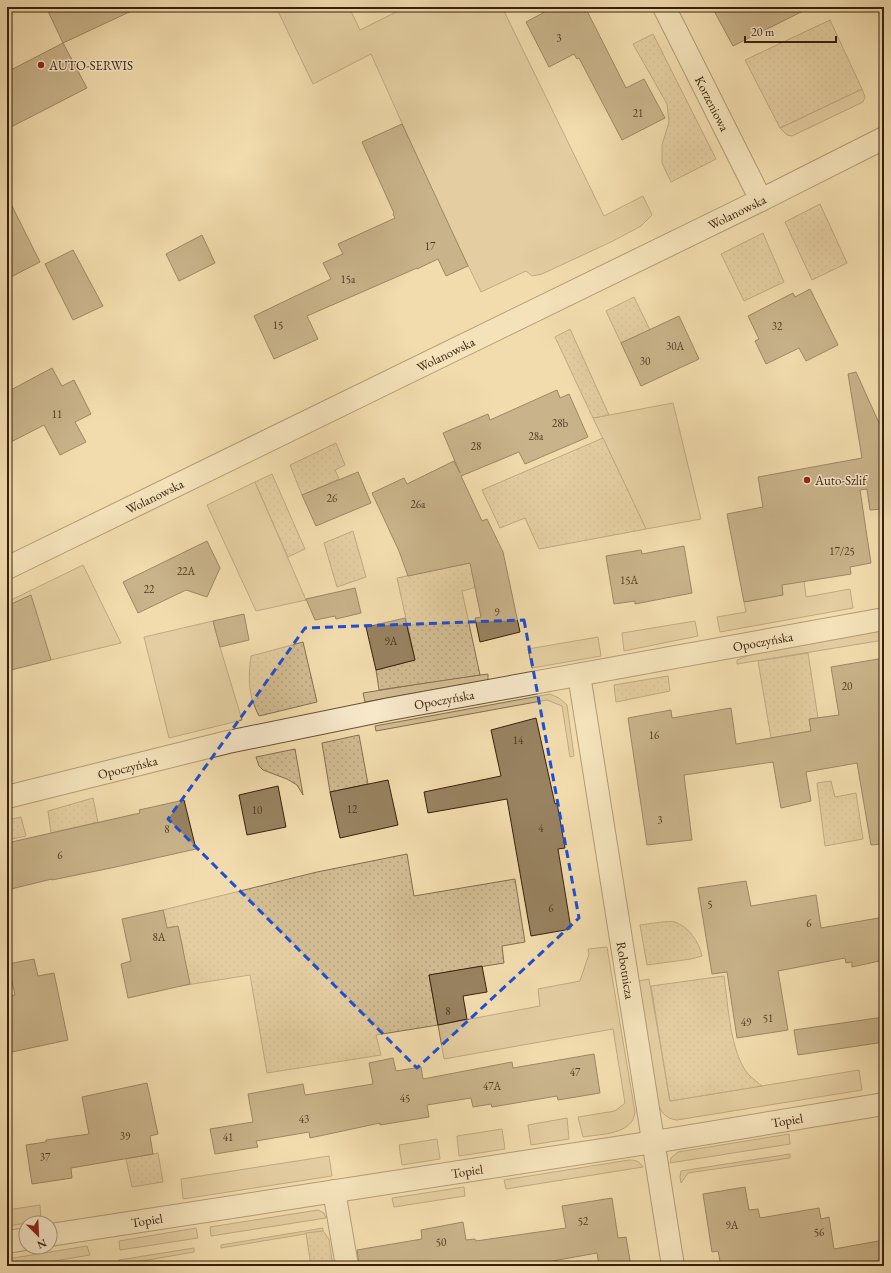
<svg xmlns="http://www.w3.org/2000/svg" width="891" height="1273" font-family="'EB Garamond',serif">
	<style>
		.grass { fill: #d2bc92; stroke: #846e50 }
		.garden { fill: url(#garden-dots); stroke: #846e50 }
		.building { fill: #988260; stroke: #37210d }
		.lines { fill: none; stroke-linecap: round; stroke-linejoin: round }
		.minor-casing { stroke: #665035; stroke-width: 24 }
		.minor { stroke: #f7e8ca; stroke-width: 22 }
		.marked { fill: none; stroke: #1d4ed8; stroke-width: 3; stroke-dasharray: 8 5; stroke-linejoin: round }
		.poi-dot { fill: #8f2418; stroke: #f7e8ca; stroke-width: 1.5 }
		.labels { text-anchor: middle; stroke-width: 3; stroke-linejoin: round; paint-order: stroke }
		.number-label { font-size: 11px; fill: #4f3922 }
		.poi-label { font-size: 13px; fill: #37210d; stroke: #f7e8ca; text-anchor: start }
		.street-label { font-size: 13px; fill: #37210d; stroke: #f7e8ca }
	</style>
	<defs>
		<pattern id="garden-dots" width="8" height="8" patternUnits="userSpaceOnUse"><rect width="8" height="8" fill="#d2bc92"/><path d="M2 2h.1M6 6h.1" fill="none" stroke="#b5a17d" stroke-width="1.8" stroke-linecap="round"/></pattern>
	</defs>
	<rect width="100%" height="100%" fill="#f2dcad"/>
	<filter id="stains"><feTurbulence type="fractalNoise" baseFrequency=".005" numOctaves="4"/><feColorMatrix values="0 0 0 0 .2 0 0 0 0 .09 0 0 0 0 .02 0 0 0 .5 -.17"/></filter>
	<radialGradient id="worn" r=".72"><stop offset=".6" stop-color="#630" stop-opacity="0"/><stop offset="1" stop-color="#630" stop-opacity=".3"/></radialGradient>
	<!-- grass -->
	<path class="grass" d="M276,7h73l11,23 46,-23h96l102,209 39,-20 9,19 -11,11 -28,15 -71,33 -10,2 -6,-5 -45,21 -40,-82 -70,-156 -58,30z
		M862,89l3,8 -2,5 -71,34 -5,-1 -7,-7z
		M673,403l28,116 -55,10 -53,-111z
		M255,482l51,118 -50,11 -49,-106z
		M798,531l8,66 44,-8 3,19 -133,24 -3,-15 29,-5 -2,-10 39,-7 -6,-41z
		M83,565l38,78 -70,17 -6,-19 -28,9 -10,-21v-27z
		M213,621l7,26 22,73 -73,18 -25,-101z
		M695,621l3,15 -74,15 -2,-18z
		M884,630v10l-147,24v-4l18,-7z
		M598,637l3,19 -69,12 -4,-19z
		M488,674v6l-123,22 -2,-9 79,-13z
		M550,694l9,4 8,7 7,51 -4,1 -8,-51 -15,-6 -171,31 -1,-5z
		M607,947l28,165c-2,23 -35,22 -52,25l-5,-20 37,-6 10,-8 -12,-74 -169,30 -6,-34 102,-19 -2,-17 42,-8 9,-27 -1,-5z
		M649,979l21,122 189,-31 3,20 -185,30c-12,-1 -17,-9 -20,-20l-19,-119z
		M567,1118l2,21 -38,6 -3,-20z
		M502,1129l3,20 -46,7 -2,-20z
		M789,1134l1,10 -120,19 1,-5 7,-6z
		M437,1139l3,20 -38,6 -3,-20z
		M790,1154v4l-102,15 -7,10 -1,-6 1,-6z
		M329,1156l3,20 -149,23 -2,-20z
		M629,1160c7,0 10,1 14,7l-137,22 -2,-9z
		M464,1187l1,9 -71,11 -2,-9z
		M40,1205l1,16 -34,5v-16z
		M318,1210l6,3 2,5 -115,18 -1,-9z
		M196,1228l2,10 -78,12 -1,-9z
		M323,1228v3l-102,17v-3z
		M87,1246l3,9 -65,11h-18v-7z
		M194,1248v4l-75,13v-5z"/>
	<!-- garden -->
	<path class="garden" d="M830,20l32,69 -82,39 -35,-68z
		M653,34l63,125 -45,23 -9,-19v-18l7,-23 -2,-18 -34,-60z
		M820,204l27,59 -35,17 -27,-58z
		M763,233l21,49 -40,19 -23,-47z
		M634,297l16,33 -29,13 -15,-32z
		M570,329l39,86 -16,3 -38,-81z
		M603,438l43,91 -107,20 -14,-31 -25,10 -18,-38z
		M336,443l9,22 -10,5 4,9 -37,16 -12,-30z
		M272,474l33,75 -17,8 -33,-75z
		M353,531l13,46 -29,10 -13,-44z
		M488,559l4,24 -30,8 18,84 -101,15 -3,-20 39,-10 -18,-82z
		M303,642l14,60 -58,14c-11,-22 -11,-37 -8,-60z
		M808,653l10,65 -9,1 2,12 -40,7 -13,-77z
		M668,676l2,15 -54,11 -2,-17z
		M359,735l9,49 -38,8 -8,-49z
		M295,749l8,46 -6,-10 -10,-6 -24,-9 -4,-4 -3,-9z
		M831,781l4,16 21,-4 7,46 -38,7 -8,-63z
		M93,798l5,24 -47,11 -3,-22z
		M21,817l5,19 -19,4v-20z
		M407,854l7,42 101,-17 10,63 -23,4 2,17 -75,12 9,50 -62,10 5,20 -114,18 -17,-98 -70,11 3,-37 -5,-23 -11,2 -4,-18 154,-38z
		M662,922c4,0 9,-1 13,0 14,5 24,20 27,34l-11,3 -44,6 -7,-40z
		M724,976c4,28 6,76 24,98 4,4 9,8 14,12l-92,15 -19,-115z
		M158,1153l5,29 -31,5 -6,-28z
		M323,1231l6,8 4,27h-22l-5,-33z"/>
	<!-- building -->
	<path class="building" d="M46,7h94l-77,36z
		M554,7h31l41,81 18,-9 21,39 -43,22 -43,-82 -2,1 -3,-5 -25,13 -23,-45z
		M712,7h99l-78,39z
		M63,43l24,45 -80,41v-57z
		M402,124l66,142 -22,10 -8,-17 -21,10v-1l-110,48 11,23 -44,20 -20,-43 77,-37 -8,-16 20,-9 -5,-10 57,-26 -2,-4 1,-1 -32,-71z
		M7,196l33,66 -33,17z
		M202,235l13,28 -36,18 -13,-27z
		M73,250l30,56 -30,14 -28,-56z
		M810,289l28,56 -32,16 -7,-13 -33,16 -11,-23 4,-2 -11,-23 45,-23 2,4z
		M679,316l20,43 -58,27 -20,-43z
		M52,368l10,18 12,-6 17,34 -16,8 11,20 -26,13 -16,-30 -37,19v-52z
		M856,372l28,62v75l-14,1 -3,-21 -7,1 11,73 -21,4 1,7 -69,11 1,10 -39,7 -17,-88 36,-7 -5,-30 104,-19 -14,-84z
		M557,390l3,8 9,-4 19,43 -63,27 -6,-12 -58,24 21,45 5,-2 16,33 17,80 -40,10 -5,-24 6,-1 -11,-54 -62,13 -9,-25 -27,-58 32,-15 3,6 47,-23 6,12 -17,-40 45,-19 2,6z
		M358,472l13,31 -55,23 -14,-31z
		M207,541l13,27 -13,29 -21,-7 -48,23 -15,-31z
		M684,546l8,47 -57,11v-3l-21,3 -8,-48 35,-6 1,4z
		M355,588l6,25 -25,6 -1,-3 -20,4 -9,-21z
		M31,595l20,65 -44,11v-65z
		M244,614l5,26 -29,7 -7,-26z
		M405,618l10,42 -39,10 -10,-43z
		M884,658v186l-13,1 -14,-82 -51,9 5,29 -30,7 -8,-46 -89,13 8,65 -45,5 -19,-127 43,-8 1,8 59,-10 5,36 75,-13 -2,-12 30,-4 -8,-48z
		M536,718l19,86 2,-1 8,45 -7,1 13,80 -40,7 -24,-137 -79,14 -4,-21 77,-16 -10,-46z
		M388,780l10,45 -58,13 -10,-46z
		M278,786l8,41 -39,8 -8,-40z
		M184,800l12,49 -85,19 -59,12v-1l-45,11v-47l133,-30 -1,-3z
		M746,881l5,25 65,-11 5,33 63,-11v43l-32,7v-5l-6,1 -1,-5 -67,13 10,59 -51,8 -10,-66 -15,2 -14,-86z
		M163,910l4,18 11,-2 12,58 -62,14 -7,-34 10,-3 -9,-42z
		M34,959l4,17 16,-3 14,67 -61,13v-57l8,-1 -7,-31z
		M482,966l5,26 -24,4 4,23 -29,6 -9,-50z
		M884,1017v25l-86,13 -4,-25z
		M594,1054l6,39 -42,7 -1,-4 -65,11 -1,-3 -18,3 -2,-9 -44,7 2,12 -49,8v-2l-70,15 -1,-6 -53,9 2,6 -43,7 -5,-25 43,-7 -5,-28 55,-10 2,11 68,-11 -4,-21 24,-5 3,13 25,-4 2,12 89,-17 1,6z
		M147,1083l11,51 -8,2 3,18 -82,14 1,10 -40,6 -6,-39 20,-3v-2l43,-6 -7,-37z
		M745,1187l4,23 9,-1 2,9 59,-10 2,11 8,-2 5,32 50,-9v26h-163l-3,-15 -6,1 -9,-58z
		M612,1198l6,40 8,-1 5,29h-32l-2,-13 -50,9v4h-188l-2,-16 65,-11 -1,-9 42,-8 3,18 9,-1 1,2 90,-13 -4,-22z"/>
	<g class="lines">
		<!-- minor casing -->
		<g class="minor-casing">
			<g id="minor">
				<path id="s1" d="M664,7l97,193"/>
				<path id="s2" d="M7,568l754,-368 123,-62"/>
				<path id="s3" d="M579,675l94,591"/>
				<path id="s4" d="M7,797l221,-55 162,-33 494,-90"/>
				<path d="M334,1191l13,75"/>
				<path id="s5" d="M50,1235l604,-93 230,-38"/>
				<path d="M7,1242l19,-3"/>
			</g>
		</g>
		<!-- minor -->
		<use href="#minor" class="minor"/>
	</g>
	<!-- marked area -->
	<path d="M0 0H891V1273H0ZM524,620l55,298 -162,150 -249,-249 137,-191z" fill="#f2dcad" fill-opacity=".55" fill-rule="evenodd"/>
	<path class="marked" d="M524,620l55,298 -162,150 -249,-249 137,-191z"/>
	<!-- markers -->
	<g class="poi-dot">
		<circle cx="41" cy="65" r="4"/>
		<circle cx="807" cy="480" r="4"/>
	</g>
	<g class="labels">
		<!-- number labels -->
		<g class="number-label">
			<text x="559" y="42">3</text>
			<text x="638" y="117">21</text>
			<text x="430" y="250">17</text>
			<text x="348" y="283">15a</text>
			<text x="278" y="329">15</text>
			<text x="777" y="330">32</text>
			<text x="675" y="350">30A</text>
			<text x="645" y="365">30</text>
			<text x="57" y="418">11</text>
			<text x="560" y="427">28b</text>
			<text x="536" y="440">28a</text>
			<text x="476" y="450">28</text>
			<text x="332" y="502">26</text>
			<text x="418" y="508">26a</text>
			<text x="842" y="555">17/25</text>
			<text x="186" y="575">22A</text>
			<text x="629" y="584">15A</text>
			<text x="149" y="593">22</text>
			<text x="497" y="616">9</text>
			<text x="391" y="645">9A</text>
			<text x="847" y="690">20</text>
			<text x="654" y="739">16</text>
			<text x="518" y="744">14</text>
			<text x="352" y="813">12</text>
			<text x="257" y="814">10</text>
			<text x="660" y="824">3</text>
			<text x="541" y="832">4</text>
			<text x="167" y="833">8</text>
			<text x="60" y="859">6</text>
			<text x="710" y="908">5</text>
			<text x="551" y="912">6</text>
			<text x="809" y="927">6</text>
			<text x="159" y="941">8A</text>
			<text x="448" y="1015">8</text>
			<text x="768" y="1022">51</text>
			<text x="746" y="1026">49</text>
			<text x="575" y="1076">47</text>
			<text x="492" y="1090">47A</text>
			<text x="405" y="1102">45</text>
			<text x="304" y="1123">43</text>
			<text x="125" y="1140">39</text>
			<text x="228" y="1141">41</text>
			<text x="45" y="1161">37</text>
			<text x="583" y="1225">52</text>
			<text x="732" y="1229">9A</text>
			<text x="819" y="1236">56</text>
			<text x="441" y="1246">50</text>
		</g>
		<!-- poi labels -->
		<g class="poi-label">
			<text x="49" y="70">AUTO-SERWIS</text>
			<text x="815" y="485">Auto-Szlif</text>
		</g>
		<!-- street labels -->
		<g class="street-label">
			<text dy="5" stroke="none"><textPath href="#s1" startOffset="108">Korzeniowa</textPath></text>
			<text dy="5" stroke="none"><textPath href="#s2" startOffset="812">Wolanowska</textPath></text>
			<text dy="5" stroke="none"><textPath href="#s2" startOffset="488">Wolanowska</textPath></text>
			<text dy="5" stroke="none"><textPath href="#s2" startOffset="164">Wolanowska</textPath></text>
			<text dy="5" stroke="none"><textPath href="#s4" startOffset="772">Opoczyńska</textPath></text>
			<text dy="5" stroke="none"><textPath href="#s4" startOffset="448">Opoczyńska</textPath></text>
			<text dy="5" stroke="none"><textPath href="#s4" startOffset="124">Opoczyńska</textPath></text>
			<text dy="5" stroke="none"><textPath href="#s3" startOffset="299">Robotnicza</textPath></text>
			<text dy="5" stroke="none"><textPath href="#s5" startOffset="746">Topiel</textPath></text>
			<text dy="5" stroke="none"><textPath href="#s5" startOffset="422">Topiel</textPath></text>
			<text dy="5" stroke="none"><textPath href="#s5" startOffset="98">Topiel</textPath></text>
		</g>
	</g>
	<!-- margin -->
	<rect width="891" height="1273" fill="none" stroke="#f2dcad" stroke-width="24"/>
	<rect x="8" y="8" width="875" height="1257" fill="none" stroke="#37210d" stroke-width="2"/>
	<rect x="12" y="12" width="867" height="1249" fill="none" stroke="#37210d"/>
	<!-- north arrow -->
	<g transform="translate(38 1235) rotate(156)"><circle r="19" fill="#f7e8ca" stroke="#aa987e"/>
	<path d="M0-3L7 15L0 10L-7 15Z" fill="#8f2418"/>
	<text y="-6" font-size="11" font-weight="bold" text-anchor="middle" fill="#37210d">N</text>
	</g>
	<!-- scale -->
	<path d="M745 36v6h91v-6" fill="none" stroke="#37210d" stroke-width="2"/>
	<text x="751" y="36" font-size="12" fill="#37210d" stroke="#f7e8ca" stroke-width="3" paint-order="stroke">20 m</text>
	<rect width="100%" height="100%" filter="url(#stains)"/>
	<rect width="100%" height="100%" fill="url(#worn)"/>
</svg>
